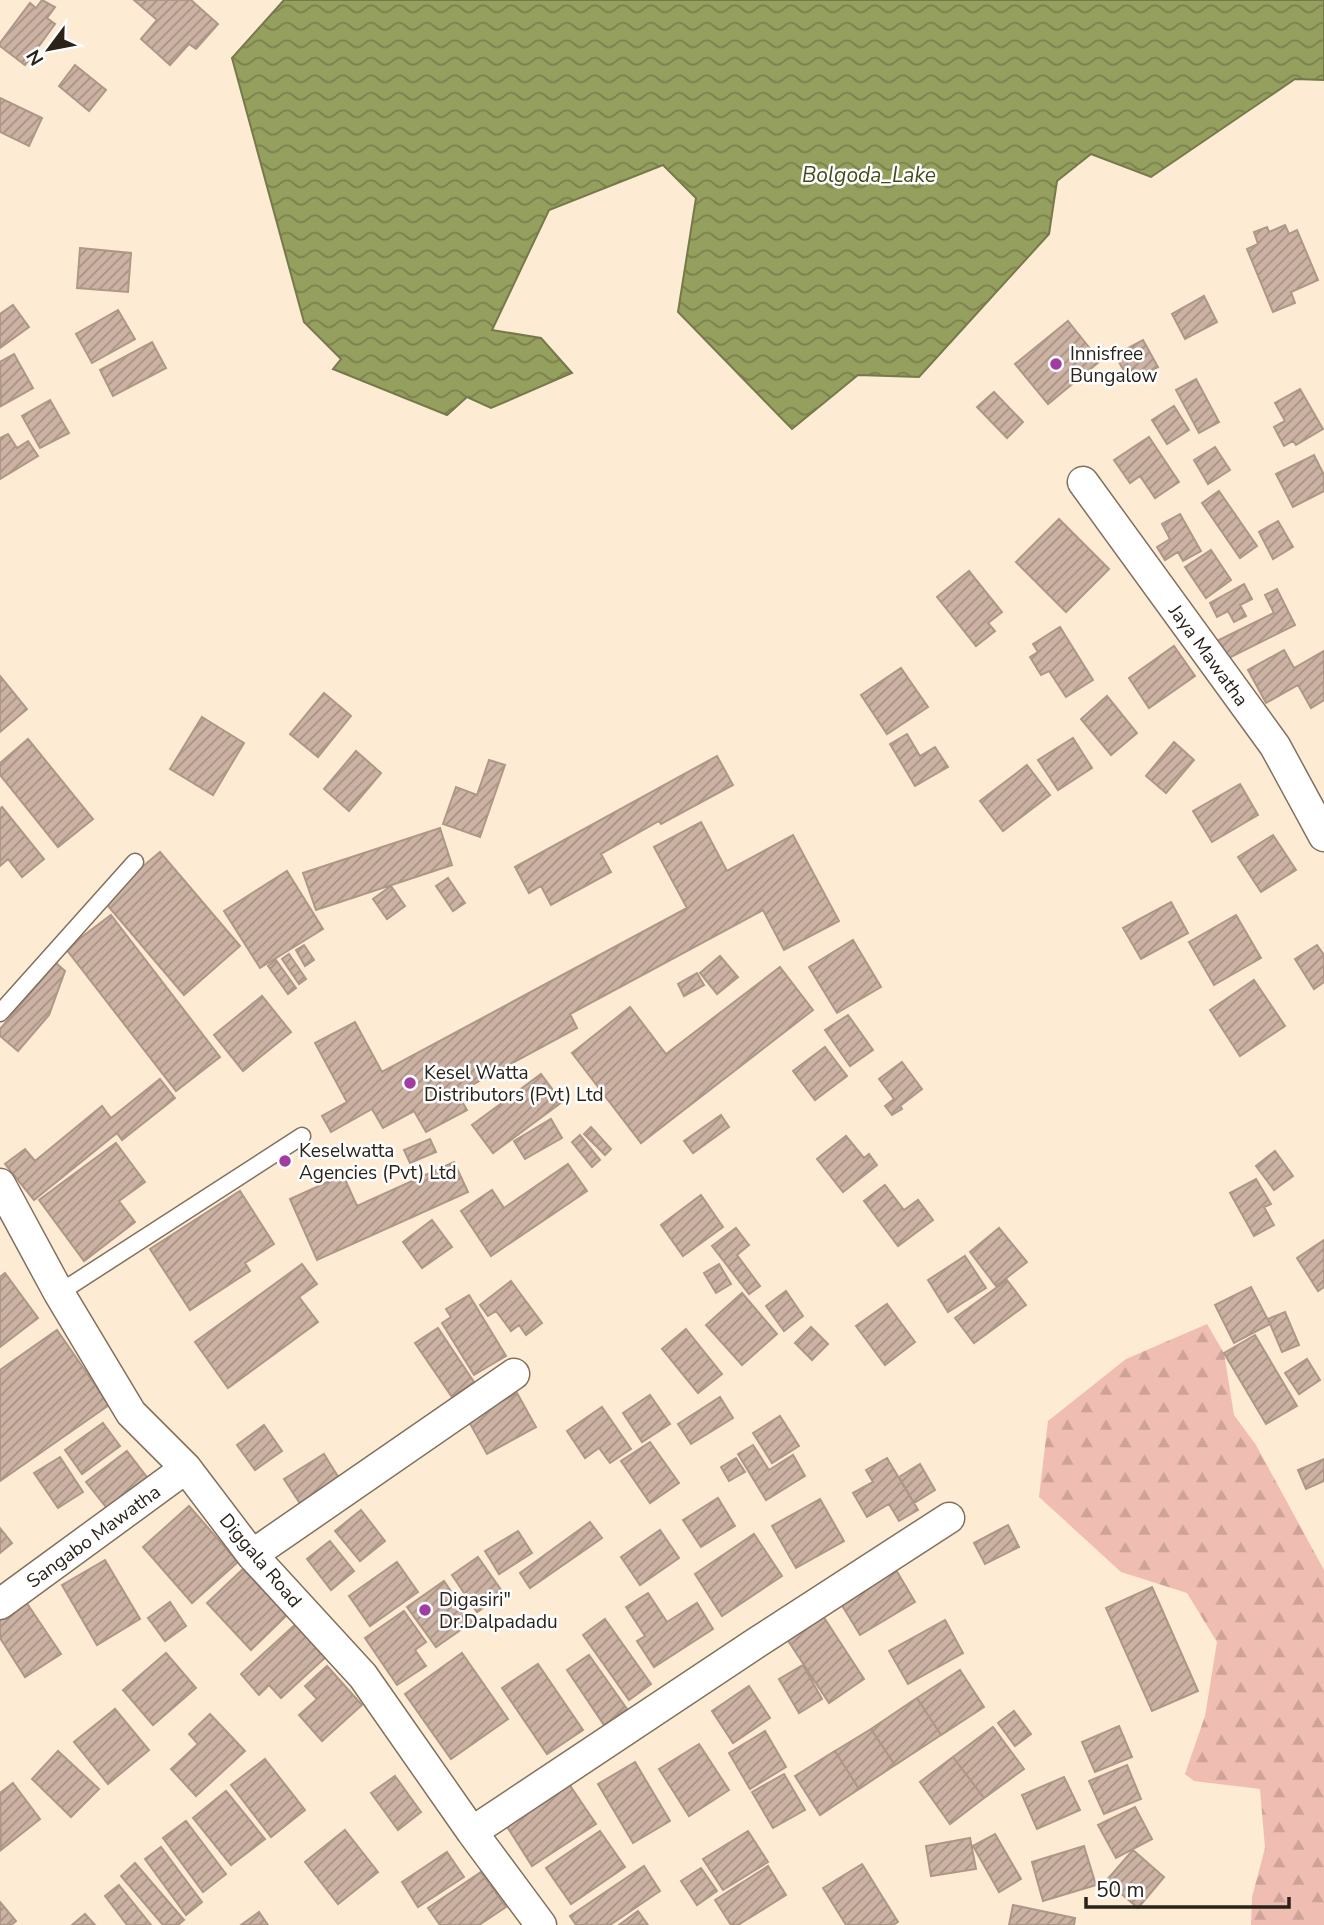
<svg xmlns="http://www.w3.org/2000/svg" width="1324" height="1925" font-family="'Nunito Sans',sans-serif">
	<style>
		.forest { fill: url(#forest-firs) }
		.water { fill: url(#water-waves); stroke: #757a4a; stroke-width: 2 }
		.building { fill: url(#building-hatch); stroke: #af9788; stroke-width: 2 }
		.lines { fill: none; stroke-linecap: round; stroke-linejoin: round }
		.lane-casing { stroke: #81715d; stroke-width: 19 }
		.street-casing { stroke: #81715d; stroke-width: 33 }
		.lane { stroke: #fff; stroke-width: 16 }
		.street { stroke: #fff; stroke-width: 30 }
		.poi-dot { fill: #a13ca1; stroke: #fff; stroke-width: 2.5 }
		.labels { text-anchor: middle; stroke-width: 5; stroke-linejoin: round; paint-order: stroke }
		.poi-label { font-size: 19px; fill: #29231a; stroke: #fff; text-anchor: start }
		.street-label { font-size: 19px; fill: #29231a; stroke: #fff }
		.water-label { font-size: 21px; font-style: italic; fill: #454c1b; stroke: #fff }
	</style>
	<defs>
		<pattern id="forest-firs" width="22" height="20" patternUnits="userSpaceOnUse" patternTransform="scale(1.75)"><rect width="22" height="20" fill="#f0bdb2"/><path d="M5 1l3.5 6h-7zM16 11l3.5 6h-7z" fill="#cea298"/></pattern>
		<pattern id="water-waves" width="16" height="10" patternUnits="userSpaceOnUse" patternTransform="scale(1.75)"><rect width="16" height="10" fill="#959f5e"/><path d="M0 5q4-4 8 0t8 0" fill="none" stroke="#7a814d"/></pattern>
		<pattern id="building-hatch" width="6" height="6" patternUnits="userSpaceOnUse" patternTransform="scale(1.75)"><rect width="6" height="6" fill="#ccb2a3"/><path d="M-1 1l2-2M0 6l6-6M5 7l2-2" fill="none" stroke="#a69084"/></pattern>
	</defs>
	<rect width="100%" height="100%" fill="#fdebd4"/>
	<!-- forest -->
	<path class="forest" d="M1207,1324l17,29 10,62 22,30 68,125v355h-73l1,-28 13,-49 -5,-59 -66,-8 -9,-7 20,-58 12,-74 -30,-49 -66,-21 -82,-75 9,-76 78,-62z"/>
	<!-- water -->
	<path class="water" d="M284,0h1040v80l-29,-1 -144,98 -60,-23 -34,27 -8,53 -130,143 -61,-2 -66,54 -114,-117 18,-114 -33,-33 -114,45 -57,120 49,8 31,35 -81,35 -24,-11 -20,18 -114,-46 8,-10 -37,-37 -72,-264z"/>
	<!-- building -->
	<path class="building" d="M42,0l13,7 -8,11 8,6 -30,41 -25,-19v-3l30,-40 6,5z
		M134,0h57l27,24 -22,25 -7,-5 -19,21 -29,-26 16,-19z
		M75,65l31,25 -17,21 -30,-25z
		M0,98l42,20 -13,28 -29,-14z
		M1285,225l4,9 8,-4 21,50 -27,12 4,11 -22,9 -26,-63 11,-5 -4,-12 13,-5 2,5z
		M80,248l51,5 -3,39 -51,-4z
		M1204,296l13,26 -32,17 -13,-25z
		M13,305l16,22 -29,21v-34z
		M118,310l17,29 -43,24 -16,-29z
		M1068,321l32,40 -52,43 -33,-40z
		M1143,340l15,27 -28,15 -15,-27z
		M152,342l14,26 -53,28 -13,-26z
		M14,354l19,34 -32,18 -1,-44z
		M1196,379l23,43 -20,11 -23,-43z
		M1300,389l23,40 -27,16 -3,-4 -9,5 -10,-19 11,-6 -10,-18z
		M994,392l29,30 -16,16 -30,-31z
		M50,400l19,33 -29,15 -18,-32z
		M1174,406l15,24 -22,14 -15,-24z
		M8,434l9,14 11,-7 10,15 -38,23v-41z
		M1149,437l30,45 -24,16 -15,-22 -10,7 -16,-23z
		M1215,447l15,23 -22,14 -14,-24z
		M1314,455l10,20v16l-31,16 -17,-33z
		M1219,491l38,55 -17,12 -38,-55z
		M1180,514l21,37 -18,10 -5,-9 -13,8 -8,-13 13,-8 -8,-15z
		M1059,519l50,50 -43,43 -50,-50z
		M1278,521l15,26 -20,12 -14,-27z
		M1211,550l20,30 -25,18 -21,-31z
		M969,571l33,41 -14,11 7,8 -19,15 -39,-49z
		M1244,584l8,15 -12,6 6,11 -12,6 -6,-11 -11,6 -7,-14z
		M1277,589l18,36 -68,34 -10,-18 57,-28 -9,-18z
		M1060,627l33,53 -27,17 -17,-26 -8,4 -11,-18 8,-5 -5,-8z
		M1174,646l21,30 -46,32 -20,-30z
		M1284,650l10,18 30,-17v49l-13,8 -13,-23 -32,18 -18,-33z
		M901,668l27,39 -41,27 -26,-39z
		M0,676l27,33 -27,23z
		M324,693l27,23 -33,41 -28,-23z
		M1107,696l30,37 -26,22 -30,-36z
		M202,717l42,26 -31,52 -43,-26z
		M907,734l13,22 15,-9 13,20 -33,19 -25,-42z
		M1073,738l19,30 -34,22 -20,-30z
		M28,739l65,80 -35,28 -58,-72v-12z
		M1174,742l20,18 -28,33 -20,-17z
		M356,751l25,22 -32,38 -25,-22z
		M717,756l16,29 -72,39 -2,-3 -58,33 10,18 -60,33 -10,-19 -12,7 -14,-26z
		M489,760l16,5 -25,72 -37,-13 13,-37 21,8z
		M1027,765l23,30 -47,36 -23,-30z
		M1240,784l18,31 -46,27 -19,-31z
		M2,807l42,52 -22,18 -14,-18 -8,7v-57z
		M701,822l26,49 66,-36 46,86 -55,29 -21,-40 -193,104 7,14 -120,65 10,17 -41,22 -12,-21 -31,17 -11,-19 -41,23 -9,-16 25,-14 -32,-59 40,-21 27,50 305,-164 -33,-61z
		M440,828l12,37 -136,45 -13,-37z
		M1273,835l23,35 -35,22 -23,-35z
		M160,852l80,94 -56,49 -81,-95z
		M287,871l36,58 -63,39 -36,-57z
		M448,878l17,25 -12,8 -17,-25z
		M391,886l14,20 -18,13 -14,-20z
		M1171,902l17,31 -47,26 -18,-31z
		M111,915l109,142 -44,34 -110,-142z
		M1236,915l25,43 -47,27 -25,-43z
		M853,940l28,47 -44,26 -28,-46z
		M304,945l10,15 -9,6 -9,-16z
		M1317,945l7,10v27l-10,7 -19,-30z
		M289,954l17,25 -7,5 -17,-25z
		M720,956l18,21 -21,17 -17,-21z
		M276,960l20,28 -8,6 -20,-28z
		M56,963l9,8 -16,44 -31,36 -18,-15v-7z
		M780,967l33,43 -172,133 -69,-90 58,-46 36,47z
		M697,973l7,12 -20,11 -6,-12z
		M1254,980l31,46 -45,30 -30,-46z
		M262,996l29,36 -48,39 -29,-36z
		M848,1015l25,35 -23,16 -25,-36z
		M825,1047l22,29 -32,24 -22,-29z
		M902,1062l20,27 -22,17 2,3 -10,6 -7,-9 9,-7 -15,-20z
		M541,1074l21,28 -69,51 -21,-28z
		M160,1079l15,19 -53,42 -5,-7 -83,67 -29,-36 20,-15 10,12 67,-55 9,12z
		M721,1115l8,12 -36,26 -9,-12z
		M551,1119l11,19 -37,21 -11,-18z
		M591,1127l20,22 -6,6 -21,-21z
		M580,1135l20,25 -8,7 -20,-25z
		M846,1136l18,22 5,-4 8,11 -34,27 -26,-33z
		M430,1139l6,13 -26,11 -6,-13z
		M116,1143l29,39 -26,19 16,21 -51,39 -45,-61z
		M1275,1151l18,25 -19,14 -18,-24z
		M454,1162l14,30 -151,68 -27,-61 53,-24 14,31z
		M568,1164l19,27 -96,65 -30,-45 31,-21 12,18z
		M1256,1179l15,25 -7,3 10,18 -20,11 -24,-43z
		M885,1185l19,25 14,-10 15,20 -35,26 -34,-45z
		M240,1191l34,53 -29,19 5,8 -60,39 -40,-61z
		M701,1195l22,32 -40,29 -22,-31z
		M432,1220l20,27 -30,21 -19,-26z
		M736,1228l13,17 -12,10 23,31 -11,8 -37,-48z
		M999,1228l28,34 -31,24 -26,-34z
		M1324,1240v47l-6,4 -21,-33z
		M965,1256l21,32 -38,24 -20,-32z
		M302,1264l15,20 -18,13 19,25 -90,66 -33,-46z
		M719,1264l12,20 -15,9 -12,-20z
		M5,1273l33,45 -38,29v-70z
		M1007,1280l19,25 -52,38 -19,-25z
		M511,1281l31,42 -16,12 -7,-10 -8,6 -15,-20 -8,5 -8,-11z
		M1251,1287l19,37 -36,19 -19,-38z
		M786,1291l17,25 -19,15 -18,-25z
		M742,1293l35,41 -35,31 -36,-40z
		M469,1295l37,61 -32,19 -32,-52 9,-6 -5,-8z
		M887,1304l28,38 -30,23 -29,-39z
		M1285,1312l14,33 -17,7 -14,-33z
		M811,1327l17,17 -16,16 -17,-17z
		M438,1328l36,54 -22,15 -37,-54z
		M686,1329l36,45 -24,19 -36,-44z
		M57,1330l52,75 -109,76v-111z
		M1255,1335l42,71 -31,18 -42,-71z
		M1307,1359l13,21 -21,14 -14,-21z
		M517,1393l19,34 -49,27 -19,-34z
		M650,1395l20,29 -28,18 -19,-29z
		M720,1397l13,21 -42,26 -13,-20z
		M602,1407l29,42 -21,14 -11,-15 -14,10 -18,-27z
		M780,1416l19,30 -27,17 -19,-30z
		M103,1423l17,23 -38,28 -17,-24z
		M264,1425l18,26 -27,19 -18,-25z
		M650,1442l29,41 -29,20 -29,-42z
		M753,1445l16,25 24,-15 12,21 -39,24 -28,-46z
		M127,1451l23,30 -40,31 -24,-30z
		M324,1454l18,29 -39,25 -19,-29z
		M60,1457l23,35 -25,16 -24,-35z
		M736,1458l9,14 -16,9 -8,-14z
		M887,1458l31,52 -19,11 -10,-17 -22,13 -14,-24 20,-11 -7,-12z
		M1324,1459v22l-18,8 -8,-19z
		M920,1464l15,26 -21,13 -15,-26z
		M718,1498l17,28 -34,21 -18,-27z
		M820,1499l24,42 -48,27 -24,-42z
		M189,1506l49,56 -46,41 -49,-56z
		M361,1510l24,31 -25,20 -25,-30z
		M590,1522l12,16 -72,50 -10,-15z
		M1008,1525l11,22 -34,17 -11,-21z
		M0,1528l12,15 -12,10z
		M660,1530l19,28 -39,27 -19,-28z
		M518,1531l14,22 -33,21 -14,-23z
		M754,1534l28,42 -60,40 -27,-42z
		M330,1541l24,30 -23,19 -24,-31z
		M478,1557l26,37 -27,18 -25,-37z
		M105,1560l35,59 -43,26 -35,-60z
		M397,1562l21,30 -48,34 -21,-30z
		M243,1569l44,46 -36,35 -44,-47z
		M896,1570l19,32 -55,33 -20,-33z
		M444,1581l28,41 -36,25 -29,-40z
		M1152,1587l46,104 -46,20 -46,-103z
		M648,1593l19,29 30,-19 16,26 -59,38 -17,-26 8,-5 -19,-29z
		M24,1599l37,55 -36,23 -25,-39v-23z
		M170,1602l16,24 -21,15 -17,-23z
		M404,1611l22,31 -11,8 11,16 -29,19 -32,-47z
		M823,1616l41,63 -35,24 -42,-64z
		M605,1619l46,65 -22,16 -46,-65z
		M945,1620l18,33 -55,31 -19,-33z
		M297,1623l30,33 -46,42 -12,-13 -10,10 -18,-21z
		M166,1653l30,35 -43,37 -30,-35z
		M462,1653l46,66 -57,40 -46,-65z
		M589,1655l38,54 -23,16 -37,-55z
		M538,1664l45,66 -36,24 -45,-66z
		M803,1665l19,34 -23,14 -20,-34z
		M327,1666l35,39 -40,36 -23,-26 18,-16 -12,-13z
		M960,1670l24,37 -43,28 -24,-37z
		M749,1686l21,32 -37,25 -21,-32z
		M917,1698l24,37 -46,30 -24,-36z
		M115,1709l34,41 -41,34 -34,-42z
		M1014,1711l17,23 -16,12 -17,-23z
		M210,1714l35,37 -49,45 -25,-27 27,-25 -9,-10z
		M1119,1726l13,31 -37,15 -13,-30z
		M993,1727l31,42 -40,29 -31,-41z
		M871,1729l24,36 -36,24 -24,-38z
		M765,1731l21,36 -36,22 -21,-36z
		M699,1744l30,46 -40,26 -30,-47z
		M58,1751l41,38 -28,28 -39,-38z
		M835,1751l24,38 -39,26 -25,-39z
		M953,1757l31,41 -34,26 -30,-42z
		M265,1759l40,51 -34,27 -40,-52z
		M635,1762l35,59 -37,22 -35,-59z
		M1127,1765l14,34 -37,15 -15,-33z
		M784,1774l21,36 -32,18 -21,-36z
		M395,1776l26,36 -23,18 -27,-37z
		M1064,1777l16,33 -43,19 -15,-34z
		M13,1783l27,36 -39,31 -1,-57z
		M569,1784l27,40 -64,42 -26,-41z
		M226,1791l39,48 -34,26 -38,-47z
		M1135,1807l17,32 -36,19 -18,-33z
		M186,1821l40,53 -23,18 -40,-54z
		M345,1830l33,42 -40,32 -33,-42z
		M600,1831l25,36 -54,37 -25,-36z
		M748,1831l20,31 -45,28 -20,-31z
		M995,1834l26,45 -22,13 -26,-46z
		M970,1838l6,31 -45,7 -5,-30z
		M1084,1846l12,39 -53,16 -11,-39z
		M161,1847l41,55 -16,13 -41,-56z
		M1133,1850l31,27 -26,31 -32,-27z
		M447,1852l17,25 -46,30 -16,-25z
		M135,1863l49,57 -6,5h-15l-42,-49z
		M862,1864l36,58 -5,3h-47l-23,-37z
		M644,1866l16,25 -50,34h-34l-6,-9z
		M768,1866l18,29 -48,30h-7l-16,-25z
		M701,1868l16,23 -20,14 -16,-24z
		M481,1872l25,35 -27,18h-39l-12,-17z
		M119,1885l32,40h-24l-22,-29z
		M0,1902l16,19 -5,4h-11z
		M1013,1905l62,13 -1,7h-65z
		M638,1911l10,14h-29z
		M259,1912l9,13h-27z
		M85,1914l10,11h-23z"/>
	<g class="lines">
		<!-- lane casing -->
		<g class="lane-casing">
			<path id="lane" d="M0,1013l135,-151
				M59,1293l243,-157"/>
		</g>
		<!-- street casing -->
		<g class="street-casing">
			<path id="street" d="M1083,482l192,264 49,90
				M0,1184l59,109 72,120 55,55 66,87 111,121 109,156 69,93
				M252,1555l262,-181
				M0,1604l186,-136
				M472,1832l284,-189 193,-125"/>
		</g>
		<!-- lane -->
		<use href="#lane" class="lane"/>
		<!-- street -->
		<use href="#street" class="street"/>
	</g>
	<!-- markers -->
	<g class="poi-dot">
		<circle cx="1056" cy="364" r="7"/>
		<circle cx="410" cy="1083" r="7"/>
		<circle cx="285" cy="1161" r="7"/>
		<circle cx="425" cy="1610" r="7"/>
	</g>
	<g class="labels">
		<!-- poi labels -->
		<g class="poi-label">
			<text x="1070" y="360">Innisfree<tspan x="1070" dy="22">Bungalow</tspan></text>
			<text x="424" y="1079">Kesel Watta<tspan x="424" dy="22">Distributors (Pvt) Ltd</tspan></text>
			<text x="299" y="1157">Keselwatta<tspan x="299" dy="22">Agencies (Pvt) Ltd</tspan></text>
			<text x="439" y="1606">Digasiri"<tspan x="439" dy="22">Dr.Dalpadadu</tspan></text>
		</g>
		<!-- street labels -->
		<g class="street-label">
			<text transform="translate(1209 655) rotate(54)" y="7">Jaya Mawatha</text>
			<text transform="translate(93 1536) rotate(-36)" y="7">Sangabo Mawatha</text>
			<text transform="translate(261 1560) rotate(50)" y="7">Diggala Road</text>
		</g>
		<!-- water labels -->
		<g class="water-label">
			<text x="869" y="182">Bolgoda_Lake</text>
		</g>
	</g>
	<!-- north arrow -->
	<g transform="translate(49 49) rotate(238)" stroke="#ffffff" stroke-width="5" paint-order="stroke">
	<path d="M0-5L12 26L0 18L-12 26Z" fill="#29231a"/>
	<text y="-10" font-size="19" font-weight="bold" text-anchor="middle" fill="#29231a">N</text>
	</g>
	<!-- scale -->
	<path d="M1086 1897v10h203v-10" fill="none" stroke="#29231a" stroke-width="3.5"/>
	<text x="1096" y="1897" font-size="21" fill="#29231a" stroke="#ffffff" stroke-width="5" paint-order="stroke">50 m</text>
</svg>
